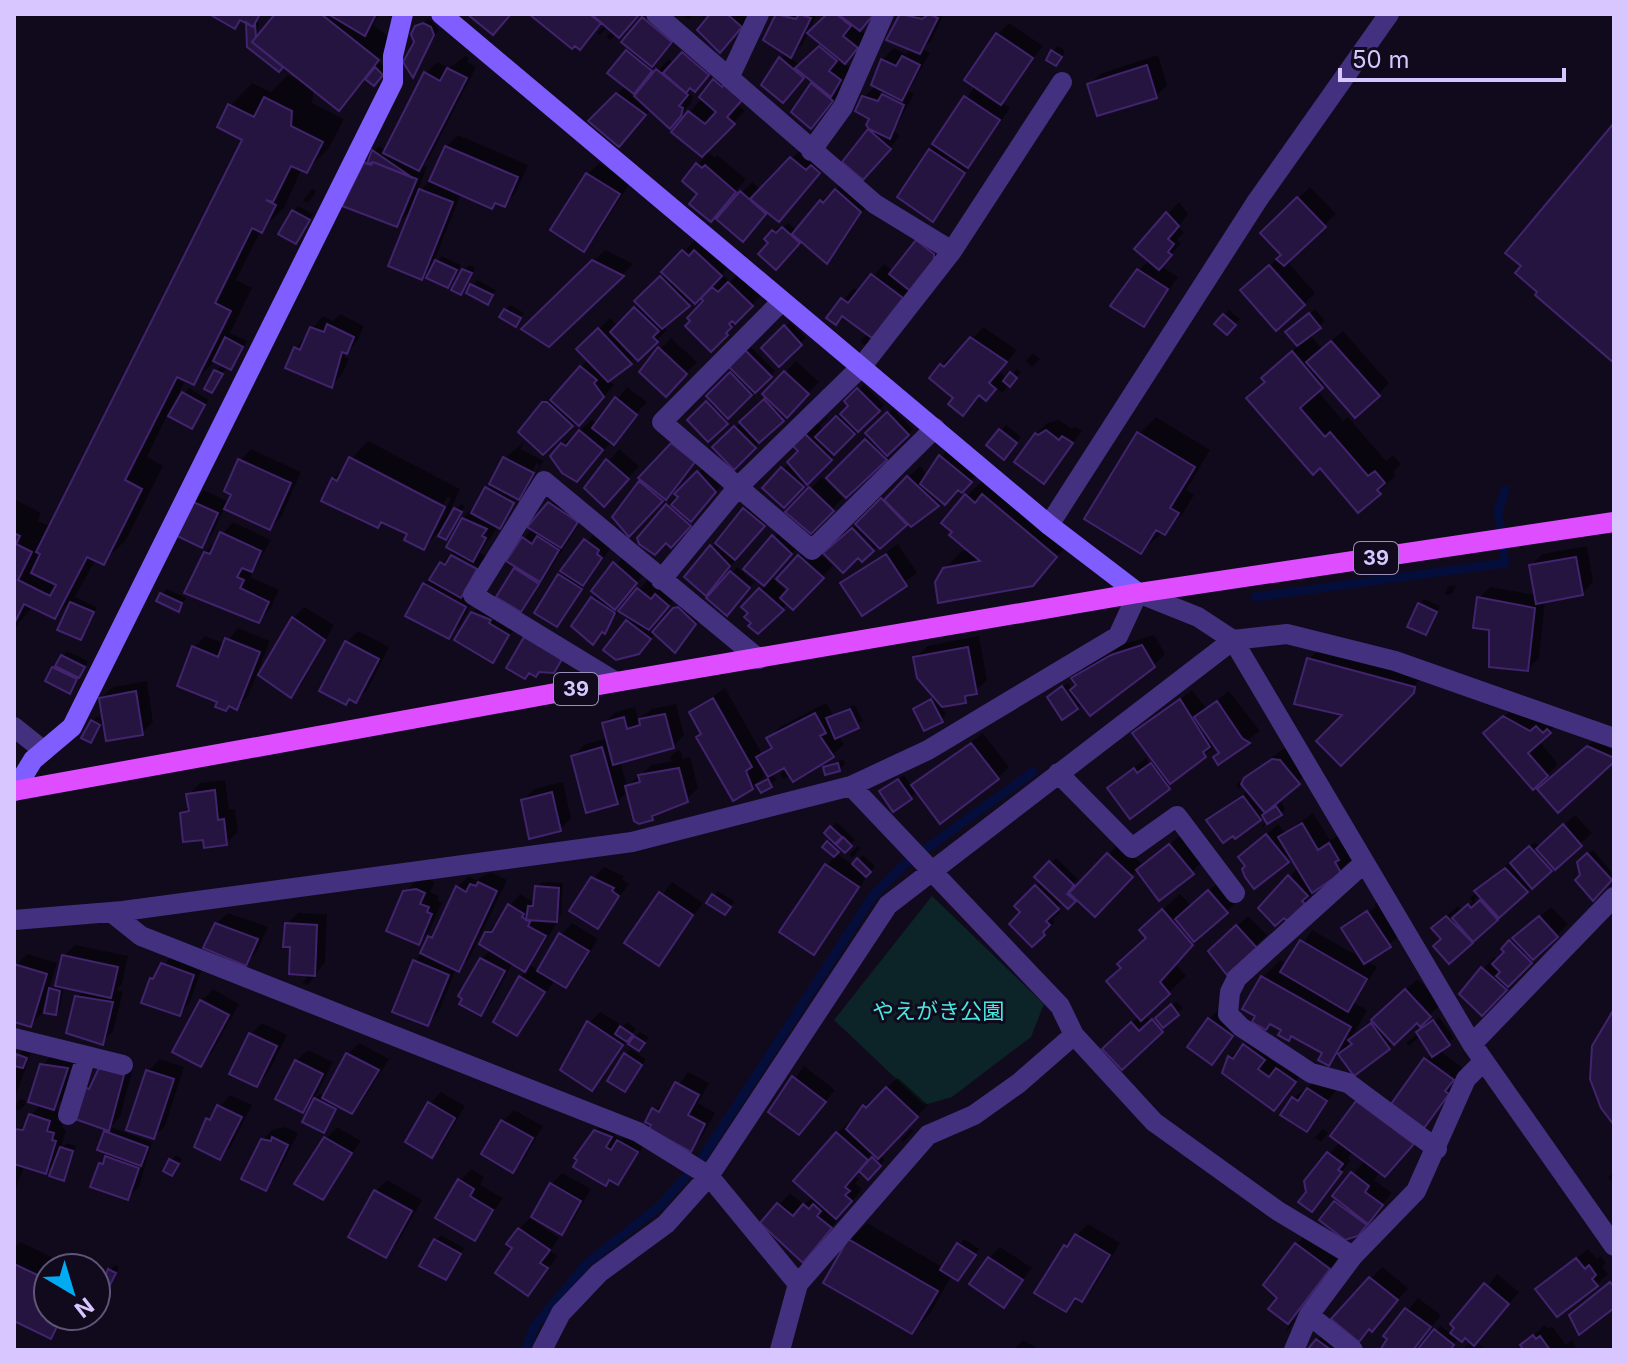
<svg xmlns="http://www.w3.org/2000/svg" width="1628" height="1364" font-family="Inter,'Noto Sans JP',sans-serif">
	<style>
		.green { fill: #0c2327 }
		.shadow { fill: #0007; fill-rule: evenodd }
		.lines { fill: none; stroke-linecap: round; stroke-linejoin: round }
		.stream { stroke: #050e3b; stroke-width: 9 }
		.building { fill: #25143f; stroke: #41246d; stroke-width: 2 }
		.street { stroke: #433180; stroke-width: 20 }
		.secondary { stroke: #805dff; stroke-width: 20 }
		.primary { stroke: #de4dff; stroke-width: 20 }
		.labels { text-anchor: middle; stroke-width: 6; stroke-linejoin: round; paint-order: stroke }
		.shield { fill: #110a1d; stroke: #9c8ebb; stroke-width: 2 }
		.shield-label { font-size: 20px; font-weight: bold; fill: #d7c6ff }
		.park-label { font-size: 22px; fill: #49e8df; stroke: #110a1d }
	</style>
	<rect width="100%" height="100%" fill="#110a1d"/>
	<!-- green -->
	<path class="green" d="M932,896l112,108 -13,33 -79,60 -28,8 -90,-85z"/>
	<!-- shadow -->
	<path class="shadow" d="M213,14h50l-7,7 3,2 -4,18 22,-27h103l-7,11 22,17 -16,20 8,7 -8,9 -12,-1 -28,31 -25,-20 -2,15 32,16 -15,29 -23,23 -4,-3 -18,40 -23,22 -25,50 16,8 -22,45 17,8 -11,22 -5,5 -4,-2 -15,25 4,-20 7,-7 -7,-4 -23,23 -7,-4 -16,31 3,1 16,-23 20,12 -18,26 -23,-13 -21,44 16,9 -37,74 -23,22 -7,-3 -21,38 22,10 -11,26 -5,5 -21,-9 12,-29 -17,17 -22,-11 -19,23v-130l27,14 -3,8 13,6 194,-388 -15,-33 22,-23 19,9 17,-17 17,8 -21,-18 -5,5 -30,-24 -1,-25 -6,-3 -8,8z
		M532,14h106l-28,26 -4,-3 7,-7 -5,-4 -8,9 -3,-2 9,-9 -4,-3 -11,15z
		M648,14l34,16 -46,58 4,3 29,-32 5,5 15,-16 24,21 -24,24 4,4 -2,6 -21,23 -19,-17 -21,24 -39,-12 35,-36 2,-34z
		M680,14h14l-6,6z
		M713,14h38l1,1 -21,24z
		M779,14h38l-15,31 -13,12 11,8 23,-22 6,-29h45l-15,15 9,7 -24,27 7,5 -11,18 3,3 -32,37 4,-44 -9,-8 -18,21 -17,-26 15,-16 -20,-13z
		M902,14h42l-13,27 -9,8 8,4 -21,38 5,3 -20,37 6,5 -26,30 -30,-5 28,-32 -8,-32 12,-12 6,-25 12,-12 12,6 5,-6 -23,-9z
		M429,19l10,10 -26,45 -8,-13 11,-34z
		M1009,23l34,23 -42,56 9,6 -77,111 -3,-69 46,-65 22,-51z
		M1058,46l7,5 -4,8 -8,-8z
		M1158,55l9,30 -11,11 -67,-11 11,-11z
		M465,56l4,2 -2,4 9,5 -46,90 -8,9 5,1 -11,28 16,-16 14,-32 12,-12 70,30 -13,29 -11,11 -43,-11 -29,72 10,-10 19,9 -13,21 -13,-22 -14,13 -8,-69 -16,17 -32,-62 14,-17 7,5 40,-78 11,-11 12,6z
		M726,70l11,34 8,7 -39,40 9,7 2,-3 29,24 -24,29 -38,-28 21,-23 -32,-25z
		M803,147l26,13 -39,48 -23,4 -13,16 -13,-35 11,-11 9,8z
		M599,163l31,20 -35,55 -11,11 4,-75z
		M847,180l24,19 -33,51 -11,11 -26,-22 -20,23 -14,-23 11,-12 4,3 6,-7 9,8 24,-30z
		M1310,187l26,27 -49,47 28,32 -11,11 -50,-25 29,-25 -20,-21z
		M312,189l4,2 -4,7 -5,5 -4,-3z
		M1179,202l9,12 -10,13 6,5 -7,8 4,3 -20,23 17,11 -35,48 -4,-55 11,-11 -13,-11z
		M298,206l15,8 -17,28 -3,-31z
		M695,240l6,6 6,-5 24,23 -9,10 8,8 10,-10 22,22 -51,55 -5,-48 -5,-5 -8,4 -30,25 4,5 -11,11 -48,39 6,5 -24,27 -47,40 -8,-40 54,-53 -10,-10 31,-31 8,8z
		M917,241l28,11 -79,95 -6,-6 8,-8 -24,-19 -15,3 25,-29 5,4 25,-28 10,8z
		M605,250l28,14 -84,81 -25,-16z
		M469,265l6,3 -14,24 3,-22z
		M477,280l19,10 -9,13 -15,-18z
		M510,305l14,8 -9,11 -10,-14z
		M1315,309l10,12 -16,13 13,15 21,-18 46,52 -11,12 -52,-13 -9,8 26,31 5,-4 38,44 7,-6 8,9 -8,8 3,3 -17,17 -116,-114 36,-33 -11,-13z
		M1229,310l11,9 -13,13 -10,-8z
		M340,314l24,12 -6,14 -11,12 -2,5 4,2 -7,15 -11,12 -36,-37 28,-33 10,5z
		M790,322l16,16 -27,26 -16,-16z
		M983,327l34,23 -18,21 9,8 9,-10 4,3 -19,21 -5,-5 -11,10 -6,-5 -6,9 -19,-4 -14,-33 12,-11 3,3z
		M671,338l26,24 -31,32 -6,-45z
		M751,347l24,24 -67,68 -19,-19 23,-21 -4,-3 27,-26 -4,-4z
		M1033,353l7,6 -8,8 -7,-6z
		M796,361l23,21 -85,85 -19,-20 53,-50 -4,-4z
		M864,385l20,20 -100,100 -19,-17 36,-37 -6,-6 21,-23 2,3 11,-9 -9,10 4,5 27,-25 -4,-5z
		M627,387l20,15 -59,66 -25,-24 29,-24 5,5z
		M893,409l20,20 -17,19 -11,11 -56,19z
		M1156,417l54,33 -24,40 8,5 -12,20 -41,37 -2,-118z
		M1059,420l13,9 3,-3 7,5 -39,50 -7,-47 11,-11z
		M1006,425l15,12 -12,15 -21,-7z
		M684,433l20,16 -27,37 -48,48 15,-54 -3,-2z
		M368,441l92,48 -12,27 13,-12 4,2 -20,31 -7,-4 -14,14 -15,-13 -26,-13 -5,5 -45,-47zM447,497l4,1 -15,32h-5z
		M524,442l-3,7 22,12 -13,25 -12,11 -38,56 7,4 -11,38 -16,30 -12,12 -24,-53 30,-34 9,-31 28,-34 14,-27zM537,463l3,2 -12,22h-4z
		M951,445l30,25 -19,20 -3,-2 -36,30 -14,3 -35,27 -20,-21 66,-61 8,9z
		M251,449l50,23 -20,45 -11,11 -45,-21 -13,27 -11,11 -9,-43 12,-12 25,12 11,-41z
		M619,449l20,17 -24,27 -29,-5z
		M710,461l16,19 -44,54 -14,-29z
		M822,477l21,21 -32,33 -23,-19z
		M984,479l89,60 -41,45 -88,-15 18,-18 7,-1 -2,-54z
		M561,492l27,18 -56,88 -11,11 -22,-13 19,-31 6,-26z
		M756,498l19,16 -58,68 -30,-5z
		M233,522l38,18 -21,37 29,13 -9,19 -11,12 -54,-68z
		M785,525l17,17 -31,35 17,16 11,-37 11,-11 23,21 -40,41 -5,-4 -30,29 -7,-20 -7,-5 21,-23 -19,-16z
		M597,529l15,17 -55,79 -21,-13z
		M898,544l19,29 -55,40 -19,-30z
		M1587,546l6,36 -11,12 -37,6 -6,58 -11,11 -37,-41 -12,-30 11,-11 46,8 -5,-29 11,-12z
		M626,552l21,18 -24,30 4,3 22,-25 30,16 -25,28 6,4 26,-29 20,15 -31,38 -19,-17 -6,7 -22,-18 4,-5 -11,-7 -28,32 -19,-16z
		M737,567l17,15 -22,27 -23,-11z
		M1456,585l-4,9 -8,1 5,-9z
		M167,589l19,9 -8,11 -16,-15z
		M1424,599l16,7 -14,27 -7,-29z
		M484,602l35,21 -27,37 -20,-47z
		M304,607l30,18 -32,59 -11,11 2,-76z
		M238,628l32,13 -22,55 -11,11 -43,-59 11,-12 20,8z
		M358,631l31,16 -22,43 -11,11 -5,-3 -5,5v-60z
		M1154,635l11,19 -12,12 -76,42 -22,-16 13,-9 5,7 5,-5 -4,-6 11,-12 39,-23z
		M979,636l8,44 -22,21 -24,4 5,10 -5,5 -26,-10 21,-14 -20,-38 11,-12z
		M1326,642l103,28 -71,76 -12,-32 -37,-55z
		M67,651l21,10 -18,30 -16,-23z
		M147,681l6,41 -11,11 -41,-35 12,-11z
		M725,688l37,66 11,-9 -4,-7 11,-11 46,-24 7,11 22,-9 8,16 -25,14 6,9 -12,11 -49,24 -3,-5 11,-11 -19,10 4,7 -15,10 -3,-6 12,-7 -12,-20 6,19 -12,12 -49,-56 -12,-20z
		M1192,690l14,18 23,-17 31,40 -41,31 2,-10 -5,-7 -86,71 -21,-28 37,-30 3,5 6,-4 -20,-26z
		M676,704l8,31 -11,12 -53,14 7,25 25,-21 20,-4 -2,-4 5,-5 5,-2 3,9 7,-2 8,31 -12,12 -26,11 -8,7 -24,-27 -11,11 -44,-45 11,-12 24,-7 -4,-15 12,-11 19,-5 3,12 14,-10z
		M1516,706l45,15 -22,20 19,23 -11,11 -50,-53z
		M97,716l7,4 -14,21 2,-20z
		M983,733l26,34 -11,11 -81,13 -6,7 -24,-11 17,-12 8,12z
		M1599,736l15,6v17l-63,19z
		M1285,748l6,1 19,23 -45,38 17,-7 3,6 -5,5 -19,14 5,-8 -2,-5 -4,4 -52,1 41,-30 -5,-6 -5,5 -3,-4 5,-5z
		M843,759l2,5 -6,5 -14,-1z
		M225,780l4,30 6,-1 3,23 -12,11 -21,-5 -23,-25 8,-8 -1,-11 11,-11z
		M563,782l8,36 -11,11 -37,-29 11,-11z
		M1313,813l17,27 11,-6 11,26 -39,30 2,2 -28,26 -26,-10 38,-41 -7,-11 -5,5 -39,5 -8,-9 38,-33 7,9z
		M1575,815l17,18 -143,129 -6,-23 2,-22 13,-11 5,4 10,-8 -3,-4 18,-18 47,-38 5,5zM1480,894l4,5 -6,5 -4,-4z
		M837,822l18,18 -10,10 -3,-3 -6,6 17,12 10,-10 12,11 -62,86 13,-86 10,-10 -11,-10 7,-8 -6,-5z
		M1182,834l21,27 -11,11 -54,-3 -43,45 -18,-17 -9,9 -5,-4 -7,7 4,3 -8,8 3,2 -23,23 -9,-33 -6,-6 24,-25 -4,-4 19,-19 22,21 -8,8 4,4 45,-48 25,23z
		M858,846l2,3 -8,9 -3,-3z
		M1593,850l21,25 -21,23 -14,-36z
		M604,867l20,9 -2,3 7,5 -31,42 -6,-47z
		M491,872l16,8 -38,79 -13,10 -18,44 -11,11 -12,-62 23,-33 19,-41 11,-12 8,4z
		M428,879l7,3 -5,10 9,4 -2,5 5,1 -13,29 -11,12 -13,-50 11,-12z
		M1221,880l17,20 -63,64 11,12 -41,39 7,7 25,-21 6,7 -61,59 -17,-18 34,-33 -16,-49 25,-30 11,-24 21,-19 11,12z
		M542,882l21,1 -2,31 -5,6 -8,-1 8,5 -26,41 9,6 22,-36 11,-12 26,16 -21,35 -11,12 -11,-6 -38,54 3,-57 7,-7 -14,-8 -21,40 -12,11 1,-54 11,-10 -5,-15 33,-40 15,9 2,-16z
		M672,882l31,21 -45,61 -31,-22z
		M718,891l16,10 -4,7 -17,-12z
		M1379,901l22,34 -35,26 11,6 -23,36 13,7 -15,27 66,-58 23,25 -21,20 -3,-4 -28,27 -50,6 -10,11 -5,-12 -79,-44 18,-31 17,-17 8,4 24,-34 51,29 -20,-30 10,-10v4l23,-16 -1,-3z
		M1551,907l17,17 -86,89 -20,-19 32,-37 4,4 9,-9 -4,-3z
		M228,913l40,14 -12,26 -11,11 -29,-40z
		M298,913l29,1 -2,48 -17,23 -6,-1 8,-11 -18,-28 -5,-21z
		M1248,916l19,19 -40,37 -5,-32z
		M75,945l53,11 -6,28 -6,6 7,2 -10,39 -11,11 -25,-45 7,-7 -20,-4 -4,22 -5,5 -10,-12 -3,12 -12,12 -16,-5 2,-55 11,-11 30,9 -9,29 8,-8 8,-28z
		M174,953l30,10 -14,39 -11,12 -27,-34z
		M213,989l26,15 -28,50 -11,11 -25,-14 27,-50z
		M1220,1008l23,16 -31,38 -3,-43z
		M600,1012l23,14 4,-4 9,7 -45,60 -2,-66z
		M1439,1017l15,21 -15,12 24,18 -4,14 -35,43 2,-65 6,-7 -12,-17 -11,10 -3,-3z
		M262,1023l25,12 -19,38 -11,12 -6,-51z
		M640,1032l9,5 -5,7 -9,-7z
		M1256,1034l18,14 -6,9 12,9 9,-8 16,12 -31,38 -44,-51z
		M359,1043l30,16 -26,41 -11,12 -13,-7 -15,25 -9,-31 5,-5 5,2 23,-42z
		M631,1049l15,10 -16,25 -4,-30z
		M23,1050l8,3 -17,47v-47l5,1z
		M308,1050l25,12 -19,37 -11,11 -7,-49z
		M54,1053l24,4 -13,40 -11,11 6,2 -3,10 7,2 -2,6 4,2 -6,21 7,-8 9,3 -13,32 -6,-18 -12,12 -21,-6 -10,28v-58l27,-32 1,-39z
		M112,1058l22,6 -14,53 -10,10 42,15 -13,45 -12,11 -27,-34 11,-11 -5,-21 3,-3 -23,-41z
		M160,1059l24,8 -19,59 -11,11 -6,-66z
		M804,1066l31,24 -25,31 -39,-10z
		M688,1072l21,11 -11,20 17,10 -14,25 -11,11 -36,-39 14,-10z
		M898,1078l30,27 -49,50 6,5 -17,17 -6,-6 15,-15 -4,-4 -19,23 5,4 -4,4 7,6 -48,60 -51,-26 27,-30 14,12 9,-8 24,-64 12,-11 3,3 12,-18z
		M1320,1078l17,11 -30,40 -14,-31z
		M1369,1091l54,41 -38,43 -4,-4 -7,9 18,13 -35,41 -11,4 -24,-18 17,-21 -4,-3 30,-36 -12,-9 -5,7 3,2 -39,49 -11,-7 7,-10 -2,-11 34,-39 -8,-6z
		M441,1092l24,14 -22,38 -11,11 -2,-52z
		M230,1095l22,10 -21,41 -11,12 -12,-38z
		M20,1099l6,2 -1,4 -5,5 -6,-1z
		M514,1110l29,16 -19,33 -11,11 -29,-16 19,-33z
		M621,1126l-6,10 6,3 9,-9 18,10 -31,43 -29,-45 12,-11z
		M285,1127l13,6 -22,44 -11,11 -3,-48 12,-11z
		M337,1127l24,14 -39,56 4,-58z
		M911,1129l2,2 -10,11 -2,-2z
		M1323,1129l5,4 -7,9 -6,-4z
		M176,1155l6,4 -10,15 -7,-4z
		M471,1169l13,8 -4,8 23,13 -28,41 -15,-58z
		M1614,1171v13l-6,-6z
		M562,1173l29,16 -18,32 -11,11 -11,-47z
		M387,1180l35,20 -25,44 -12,11 -9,-64z
		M530,1218l29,20 -9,13 8,5 -30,38 -13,-46 4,-19z
		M867,1223l77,45 20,-29 15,10 -21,30 -6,-4 -23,40 -17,17 -87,-50 25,-42z
		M1088,1224l32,19 -27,45 -27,21 -1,-62z
		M1308,1233l31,24 -48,61 4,3 -10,12 5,-10 -19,-15 8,-10 17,-54z
		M441,1235l23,13 -19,30 -9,-38z
		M20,1242l55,26h-27v48h21l-18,20 -37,-17v-71z
		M1000,1247l32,21 -28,37 -15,-47z
		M1588,1249l9,10 4,-3 5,7 -4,4 6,7 -12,11 -58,4z
		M115,1265l4,2 -9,16v-13z
		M1382,1267l26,21 -25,30h-49z
		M1497,1274l22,18 -43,50 10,8h-24l9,-9 -6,-5 -6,1 -10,13h-27l18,-24 12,8z
		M1418,1298l23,17 -28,35h-30l6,-11 -3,-3z
		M1545,1325l3,4 4,-3 14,19 6,-5 5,10h-54v-5z
		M1322,1335l16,15h-28z
		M1023,1340l17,10h-27z"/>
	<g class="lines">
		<!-- stream -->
		<path class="stream" d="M1255,597l250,-34 -7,-53 7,-20
			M525,1350l10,-24 52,-63 73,-57 43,-49 170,-261 32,-32 128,-92"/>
	</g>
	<!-- building -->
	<path class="building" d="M209,14h51l-7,13 -13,-7 -5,9z
		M275,14h46l58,46 -40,51 -87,-69z
		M328,14h48l-11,22z
		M467,14h44l-18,21z
		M529,14h60l12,9 -21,27 -5,-4 -3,3z
		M591,14h44l3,2 -19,22z
		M710,14h17l15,13 -22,26 -23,-23z
		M776,14l20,5 3,-5 12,4 -20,40 -28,-18z
		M827,14h9l15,12 -8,10 15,12 -13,16 -38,-31z
		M838,14h36l-14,17z
		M900,14l22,5 7,-5 9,4 -18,36 -34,-14z
		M642,17l30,25 -20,25 -31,-25z
		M246,22l7,5 2,-3 1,13 -4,5 31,25 -4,5 -32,-25z
		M423,23l8,4 3,8 -21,43 -10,-16 11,-20 -3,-8 4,-8z
		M996,33l37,25 -32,47 -37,-25z
		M819,46l18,15 -8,10 12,9 -10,17 -36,-29z
		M626,50l26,21 -18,23 -27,-21z
		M1051,50l11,7 -6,9 -10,-6z
		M682,52l27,23 -14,17 -5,-4 -4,5 -23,-20z
		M902,56l18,9 -18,36 -31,-16 10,-26 15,7z
		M779,57l25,21 -21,25 -22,-18z
		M1147,65l10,33 -60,18 -10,-32z
		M375,67l8,8 -9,11 -9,-7z
		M447,68l20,10 -48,93 -36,-18 41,-81 16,9z
		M656,69l32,26 -9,11 4,2 -2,8 -11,13 -36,-33z
		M713,79l9,8 3,-3 18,15 -16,18 8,7 -33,33 -31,-25 17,-21 17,13 11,-12 -17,-15z
		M811,83l22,18 -22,28 -20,-17z
		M616,93l30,22 -27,32 -31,-26z
		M882,94l22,11 -14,34 -21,-10 -3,-4 3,-6 -14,-8 7,-15 16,5z
		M964,96l36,24 -32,48 -36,-24z
		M264,97l28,14 -1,15 32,16 -16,31 -16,-7 -18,36 -7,-2 10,5 -14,28 -10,-5 -37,75 16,8 -37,74 -17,-8 -52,103 17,9 -38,76 -17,-8 -32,62 -31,-15 -10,20v-91l6,3 -4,8 16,8 -14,28 32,16 6,-11 -25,-12 9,-19 -4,-2 206,-412 -25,-13 11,-23 26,13z
		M1614,123v240l-79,-68 2,-3 -22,-19 6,-7 -16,-13z
		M868,129l23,20 -28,31 -21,-18z
		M445,146l73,31 -13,30 -10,-4 -3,6 -63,-28z
		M929,149l36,24 -32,49 -36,-25z
		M372,150l41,28 -40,-16 -6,2z
		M790,157l16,13 5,-5 9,8 -41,49 -29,-23z
		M364,162l7,3 2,-3 44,17 -20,48 -55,-21z
		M696,163l6,5 3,-3 31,27 -25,30 -22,-18 8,-10 -15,-13z
		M586,173l34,21 -36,58 -34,-22z
		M419,189l34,13 -31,78 -34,-14z
		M835,189l26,23 -34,52 -35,-30 28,-34 3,3z
		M740,191l26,23 -23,28 -27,-23z
		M1297,197l29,30 -42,39 -8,-7 5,-4 -21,-22z
		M292,210l18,10 -14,24 -18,-10z
		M1166,212l13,14 -11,13 6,5 -6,8 4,3 -13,15 -25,-21z
		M782,227l18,16 -24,27 -18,-16 10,-11 -4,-4 8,-9 4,3z
		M916,240l18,14v11l-21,28 -24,-19z
		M682,250l7,6 5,-6 28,26 -27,28 -34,-32z
		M435,260l22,10 -9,18 -22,-10z
		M592,260l32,16 -75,71 -28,-18z
		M1269,265l36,40 -29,26 -36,-41z
		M462,269l10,4 -11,22 -10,-5z
		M1137,269l31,20 -24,38 -34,-21z
		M871,274l32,24 -31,40 -30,-22 -6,9 -10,-7 15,-20 7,5z
		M660,276l30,30 -28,23 -28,-28z
		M728,282l25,24 -18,18 -3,-3 -3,3 3,3 -6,6 2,2 -17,17 -26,-26 5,-5 -3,-3 16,-17 -2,-3 11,-11 6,5z
		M470,284l23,11 -5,10 -22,-12z
		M634,307l25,24 -6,6 5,5 -20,19 -28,-29z
		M504,309l17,9 -5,9 -17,-10z
		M1309,313l12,15 -24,18 -12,-14z
		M1223,314l13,11 -9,10 -13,-11z
		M327,324l27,13 -7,17 -5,-2 -10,36 -47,-20 9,-21 6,3 10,-23 14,5z
		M784,325l18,20 -23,22 -18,-19z
		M598,328l34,36 -24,18 -32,-33z
		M225,337l18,10 -12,23 -18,-9z
		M970,337l37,25 -18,21 7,6 -10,12 -7,-6 -16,21 -15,-12 5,-6 -24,-20 11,-14 4,3z
		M1331,341l49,55 -25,22 -49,-56z
		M658,347l29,27 -21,23 -27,-25z
		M745,350l27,27 -17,16 -27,-27z
		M1292,351l31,37 -23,20 25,29 5,-5 38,44 7,-5 10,12 -8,7 4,4 -23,19 -38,-45 -7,7 -67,-77 19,-16 -4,-4z
		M580,366l17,14 -3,3 10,14 -25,29 -29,-26z
		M214,370l9,4 -11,19 -8,-4z
		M784,371l25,23 -22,24 -25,-24z
		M730,372l22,23 -24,24 -22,-23z
		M1010,372l7,6 -7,9 -7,-6z
		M857,388l23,23 -22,21 -18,-18 8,-8 -4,-5z
		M182,392l23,13 -13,24 -24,-13z
		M615,397l22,18 -23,30 -22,-17z
		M764,399l20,22 -25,22 -20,-21z
		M706,401l22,23 -20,18 -21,-22z
		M542,402h5l26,24 -30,29 -25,-23z
		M887,412l22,23 -22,21 -22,-23z
		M836,416l19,18 -21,21 -19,-18z
		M734,426l22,22 -22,22 -22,-23z
		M999,429l18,14 -13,17 -18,-15z
		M579,430l24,20 -26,32 -15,-9 -12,-17 11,-13 5,3z
		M1046,430l13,10 3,-4 11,7 -29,41 -30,-22 21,-29 3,2z
		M803,432l29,28 -25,25 -20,-23 11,-11 -6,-6z
		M1137,432l58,35 -25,41 9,5 -14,22 -9,-5 -15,24 -57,-35z
		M865,439l22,21 -41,38 -20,-20z
		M671,443l24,19 -29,38 -28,-22z
		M939,455l33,27 -10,11 -4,-3 -13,15 -25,-21z
		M349,457l96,50 -21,43 -20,-10 3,-6 -26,-12 -3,6 -57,-27 11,-23 5,3z
		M503,457l31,16 -15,27 -30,-16z
		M238,459l53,24 -21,47 -46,-21 7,-14 -7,-4z
		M606,459l23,20 -25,28 -20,-19z
		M781,467l23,20 -20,21 -22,-20z
		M697,471l19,21 -25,30 -20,-17 7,-8 -4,-3z
		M907,476l32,30 -28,21 -27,-27z
		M639,481l24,20 -34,36 -17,-20z
		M485,487l29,16 -14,26 -29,-16z
		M809,487l25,24 -23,23 -26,-22z
		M965,494l10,9 7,-9 75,63 -24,29 -95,17 -3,-21 8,-14 37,-7 -31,-26 3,-3 -11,-9z
		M881,498l26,27 -27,24 -25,-25z
		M191,501l27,12 -16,35 -27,-13z
		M548,502l30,20 -17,26 -34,-21z
		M666,504l25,22 -20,22 -5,-5 -11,12 -16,-11 -2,-6z
		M454,508l8,4 -16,28 -8,-4z
		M743,508l22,18 -30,34 -20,-17z
		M462,518l25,11 -5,7 4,2 -13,24 -27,-15z
		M852,528l22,23 -12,11 -4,-4 -15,15 -20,-20z
		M220,532l41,19 -9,21 -10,-4 -5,9 7,3 -4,8 29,14 -10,21 -75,-30 20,-41 6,2z
		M772,535l20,19 -28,32 -21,-17z
		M537,536l22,14 -19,32 -34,-21 16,-24 10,7z
		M584,539l15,11 -2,4 5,4 -19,28 -23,-15z
		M710,545l20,21 -24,30 -22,-19z
		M886,554l21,32 -45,30 -22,-33z
		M451,555l26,14 -16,29 -32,-18 11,-18 5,3z
		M798,555l26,23 -31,32 -13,-12 8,-9 -12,-10z
		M1576,557l7,38 -47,9 -7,-39z
		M613,562l24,21 -22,27 -24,-19z
		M514,568l25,16 -18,28 -25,-15z
		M730,571l20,17 -23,28 -21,-18z
		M558,574l24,15 -25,38 -23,-14z
		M423,583l43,24 -17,32 -44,-23z
		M637,588l14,11 4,-5 14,12 -20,24 -31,-19z
		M759,588l25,22 -26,24 -10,-8 3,-3 -7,-6 4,-4 -7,-6z
		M160,593l22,10 -3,9 -23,-11z
		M591,597l24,16 -10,21 -3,-2 -9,13 -22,-19z
		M1477,597l58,11 -7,63 -39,-4v-37l-16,-2z
		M70,602l24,10 -13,28 -24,-10z
		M1418,603l19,9 -11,23 -19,-8z
		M678,607l18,17 -21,29 -23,-21 21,-24z
		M471,612l20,8 -2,3 20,12 -16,28 -39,-23z
		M292,617l33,23 -34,58 -33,-23z
		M626,620l25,19 -12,15 -23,6 -13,-10z
		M524,637l38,22 -8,14 -15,-1 -3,5 -7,-4 -4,6 -19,-11z
		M225,638l35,14 -23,58 -8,-4 -3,5 -11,-4 2,-5 -40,-16 15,-40 26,11z
		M345,641l34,18 -23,44 -7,-4 -3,6 -27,-14z
		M1142,645l13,22 -65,49 -20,-26 6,-5 -5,-7 40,-23z
		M968,647l9,47 -12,2 1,7 -24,4 -25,-29 -4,-21z
		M61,655l24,12 -6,11 -24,-12z
		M1307,658l108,29 -1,6 -73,73 -25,-25 26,-26 -48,-11z
		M52,667l25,12 -7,15 -25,-13z
		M1062,686l16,23 -16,11 -15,-23z
		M136,691l7,44 -37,6 -7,-43z
		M713,698l39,69 -6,4 7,18 -20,12 -37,-64 5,-3 -12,-22z
		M931,699l12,23 -19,9 -11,-22z
		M1180,699l30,48 -7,5 3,5 -36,27 -38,-51z
		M1217,701l25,37 8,5 -32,22 -5,-8 6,-4 -25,-36z
		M850,709l9,19 -24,11 -9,-21z
		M815,713l11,20 -6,3 14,21 -41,25 -9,-14 -16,9 -12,-20 16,-9 -6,-10z
		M665,714l9,34 -61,17 -11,-42 22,-6 3,12 13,-4 -1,-6z
		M1503,716l27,15 6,-5 7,7 4,-4 4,4 -23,20 20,23 -15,14 -50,-57z
		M91,720l9,5 -9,18 -10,-5z
		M971,743l28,36 -59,45 -29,-39z
		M1587,746l27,12v4l-56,51 -21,-24z
		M602,747l16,57 -32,9 -15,-57z
		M1272,759l8,1 20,24 -35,29 -24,-29 3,-6z
		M838,763l2,8 -15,4 -2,-8z
		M1151,763l19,26 -40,30 -23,-31 27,-20 3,5z
		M679,768l9,34 -36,14 1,4 -14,4 -5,-3 -9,-35 15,-4 -2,-7z
		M768,779l4,8 -11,6 -5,-8z
		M898,779l14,20 -19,13 -14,-21z
		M215,790l3,30 6,-1 3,26 -23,3 -1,-8 -20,2 -3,-29 9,-2 -3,-17z
		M552,792l9,39 -32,8 -8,-39z
		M1243,796l18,24 -26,19 -2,-3 -10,7 -17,-23z
		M1276,806l6,9 -15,9 -5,-9z
		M1302,823l16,27 11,-7 10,17 -4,2 6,11 -29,20 -34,-56z
		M1563,824l19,22 -27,24 -19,-21z
		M830,826l12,11 -7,7 -11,-11z
		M1266,834l23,28 -35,27 -9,-12 -3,-8 3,-3 -7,-9z
		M843,837l9,9 -7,7 -9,-8z
		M827,841l12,11 -5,5 -12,-10z
		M1169,844l25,30 -35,27 -23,-31z
		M1529,846l23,25 -20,18 -22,-26z
		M1107,853l26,24 -38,40 -26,-24z
		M1587,853l25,27 -19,21 -18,-21 5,-5 -3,-13z
		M857,858l14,14 -5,5 -14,-13z
		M1049,861l25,24 -7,9 9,7 -8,8 -34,-32z
		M825,864l34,23 -45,68 -35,-23z
		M1505,868l23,24 -29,26 -25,-27z
		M1288,875l20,21 -6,5 3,3 -18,17 -3,-3 -9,8 -17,-18z
		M591,877l23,11 -2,3 7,5 -21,33 -29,-18z
		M478,882l19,9 -38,81 -39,-19 8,-17 4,2 24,-52 10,6 4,-8 6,2z
		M1035,885l24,24 -13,12 4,4 -7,7 2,3 -13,12 -23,-23 11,-12 -6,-6z
		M535,886l24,2 -2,34 -31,-2 2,-14h5z
		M416,889l9,4 -5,11 9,3 -2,5 5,2 -13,31 -33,-14 17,-40z
		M1208,890l20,23 -34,29 -19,-23z
		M659,892l34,23 -34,51 -35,-23z
		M712,894l19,13 -6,8 -19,-12z
		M1480,900l18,20 -25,22 -21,-24 16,-14 3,4z
		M508,904l16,10 -2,3 8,5 -2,4 18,10 -21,36 -46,-28 6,-12h7z
		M1162,909l31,36 -33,37 10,12 -29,27 -35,-40 15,-13 -4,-4 29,-26 -7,-8z
		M1367,911l24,36 -27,17 -23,-36z
		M1446,916l27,27 -24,21 -16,-18 8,-7 -10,-11z
		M1539,916l19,21 -25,23 -21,-22z
		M215,923l43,16 -12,27 -43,-18z
		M285,923l32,2 -2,51 -26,-2 1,-27h-7z
		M1236,925l21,23 -30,27 -19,-24z
		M559,933l30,18 -23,37 -29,-17z
		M1300,940l67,39 -19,33 -68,-40z
		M1509,940l23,23 -24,24 -12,-11 4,-4 -8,-8 12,-12 -3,-3z
		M62,955l56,12 -7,31 -56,-12z
		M480,958l25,13 -24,45 -22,-12 3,-5 -4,-3z
		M413,960l36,15 -21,51 -36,-14z
		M161,963l33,12 -14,41 -39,-13 9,-25 3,1z
		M14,964l33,10 -16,53 -17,-5z
		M1481,967l26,23 -25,26 -23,-22z
		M519,976l26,16 -28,44 -24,-14z
		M1261,976l90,51 -22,39 -11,-6 4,-7 -31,-17 -2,5 -11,-6 3,-5 -11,-6 -4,6 -14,-8 3,-6 -13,-7z
		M49,988l11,3 -4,24 -12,-2z
		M1405,989l26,28 -11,10 -3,-4 -23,22 -23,-25z
		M75,996l38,6 -10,43 -37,-12z
		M200,1000l29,15 -28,52 -29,-15z
		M1171,1004l8,11 -16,13 -8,-10z
		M1614,1009v116l-13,-17 -11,-29 2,-33z
		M1208,1018l25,18 -21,29 -25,-18z
		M1152,1019l11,13 -41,38 -20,-21 29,-27 8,9z
		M1433,1020l17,25 -18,12 -16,-25z
		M587,1021l36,24 -31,46 -32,-21z
		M1371,1023l19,26 -36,27 -16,-22 14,-10 -4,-4z
		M620,1026l13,9 -6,7 -12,-8z
		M249,1033l28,13 -20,41 -28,-13z
		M634,1036l11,7 -6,8 -11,-7z
		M1243,1044l22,16 -7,9 11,8 7,-9 20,14 -22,29 -52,-38 6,-17 5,3z
		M346,1053l33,17 -27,44 -30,-16z
		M624,1053l18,12 -17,27 -18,-11z
		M16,1054l11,4 -4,10 -9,-2z
		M1424,1058l30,22 -9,11 4,3 -25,34 -33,-24z
		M295,1060l28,14 -20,39 -28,-14z
		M40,1064l28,4 -14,42 -26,-8z
		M99,1068l25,7 -15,56 -34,-12 9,-32 5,2z
		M146,1070l28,9 -20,60 -28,-9z
		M792,1076l34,26 -27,33 -31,-23z
		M675,1082l24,13 -11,20 17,9 -14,28 -42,-23 2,-4 -6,-3 7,-14 7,4z
		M886,1087l32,30 -40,42 -32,-30 17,-24 3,3z
		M1307,1088l20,13 -20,31 -27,-17 12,-18 6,4z
		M314,1098l22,11 -12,24 -22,-11z
		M1356,1101l58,43 -29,33 -55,-41z
		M428,1102l27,16 -23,40 -27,-16z
		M217,1105l25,12 -22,43 -26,-13 12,-29 4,2z
		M29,1114l21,7 -3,10 7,2 -2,7 4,1 -10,33 -32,-10v-35l9,1z
		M501,1120l32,18 -20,35 -32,-19z
		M594,1130l18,7 -6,10 5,3 6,-10 21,12 -20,33 -9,-5 -3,6 -33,-19 4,-7 -3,-2z
		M104,1131l44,16 -7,19 -44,-16z
		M836,1132l32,28 -23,27 5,4 -5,4 7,6 -16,18 -43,-38z
		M272,1137l16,8 -22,46 -25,-12 20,-40 10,2z
		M324,1137l28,16 -29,47 -29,-16z
		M60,1147l13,4 -9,30 -15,-5z
		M1327,1152l16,12 -5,6 4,2 -30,40 -14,-10 8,-10 -2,-11z
		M105,1156l34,12 -11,32 -38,-13 9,-24 4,1z
		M872,1157l9,9 -13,14 -9,-9z
		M169,1159l10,5 -7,12 -9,-5z
		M1351,1172l18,14 -4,6 18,13 -15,19 -36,-28z
		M458,1179l16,10 -4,7 23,14 -18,31 -40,-23z
		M550,1183l31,18 -19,34 -31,-18z
		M374,1190l38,21 -26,47 -38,-21z
		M1334,1201l33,24 -9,11 -13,4 -26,-20z
		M777,1203l16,13 10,-12 6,5 4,-5 8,7 -4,5 15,12 -29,35 -43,-40z
		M518,1228l32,22 -10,13 8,5 -20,28 -33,-23 17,-25 -6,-4z
		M1075,1234l35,21 -28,47 -7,-4 -9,14 -32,-19 30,-48 3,2z
		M434,1239l27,15 -15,26 -27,-14z
		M848,1239l90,52 -26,43 -89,-51z
		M957,1243l19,12 -18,26 -18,-11z
		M1295,1243l35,26 -42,55 -20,-15 9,-11 -14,-13z
		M988,1257l35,23 -19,28 -35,-24z
		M1576,1258l9,11 4,-4 7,10 -4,4 6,7 -41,31 -22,-28z
		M14,1264l34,16v36h14l-11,23 -37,-18z
		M108,1269l8,4 -6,12 -7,-3z
		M1369,1277l29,23 -26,32 -3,-3 -10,13 -28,-23z
		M1610,1282l4,5v21l-35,27 -10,-20z
		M1484,1283l25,21 -35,42 -9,-8 -3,4 -12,-9 4,-5 -4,-4z
		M1405,1308l26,19 -18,23h-33l7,-11 -4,-3z
		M1434,1329l20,16 -4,5 -32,-1z
		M1533,1335l3,4 4,-3 10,14h-26l-4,-5z
		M1316,1339l15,11h-24z"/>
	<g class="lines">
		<!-- street -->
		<path class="street" d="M656,14l219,190 77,47
			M730,76l29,-62
			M811,151l32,-44 41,-93
			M782,301l-120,121 150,128 123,-122
			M1049,525l208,-324 132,-187
			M661,580l77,-93 124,-121 90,-115 110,-169
			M616,682l-143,-87 71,-114 215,178
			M14,727l30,24
			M1058,773l74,75 45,-32 58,77
			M1364,863l-127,115 -7,14 -2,22 13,13 70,46 37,10 89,66
			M111,912l30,24 497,196 71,44 89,108 -18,66
			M14,920l109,-9 509,-69 219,-56 77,-36 190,-114 20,-43 60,24 35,23 239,404 142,202
			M1074,1035l80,87 124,89 75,45
			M14,1038l109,27
			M1472,1044l142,-147
			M68,1115l18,-59
			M798,1284l130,-149 46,-20 45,-32 55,-48 -14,-29 -209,-220
			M1309,1315l44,35
			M542,1350l19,-37 38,-40 67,-49 43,-48 179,-271 345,-265 54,-6 108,27 219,77
			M1294,1350l15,-35 44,-59 63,-65 50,-112 18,-18"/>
		<!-- secondary -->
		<path class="secondary" d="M441,14l608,511 89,68
			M14,791l19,-31 39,-33 321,-645v-26l10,-42"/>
		<!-- primary -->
		<path class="primary" d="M14,791l602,-109 522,-89 476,-71"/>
	</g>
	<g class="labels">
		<!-- shield labels -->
		<g class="shield">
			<rect x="1354" y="542" width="44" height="32" rx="6"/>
			<rect x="554" y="673" width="44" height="32" rx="6"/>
		</g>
		<g class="shield-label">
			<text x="1376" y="565">39</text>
			<text x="576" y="696">39</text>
		</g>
		<!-- park labels -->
		<g class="park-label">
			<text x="938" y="1019">やえがき公園</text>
		</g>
	</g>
	<!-- border -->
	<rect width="1628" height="1364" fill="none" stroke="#d7c6ff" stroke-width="32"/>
	<!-- north arrow -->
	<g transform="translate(72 1292) rotate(142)"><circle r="38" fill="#110a1d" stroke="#605577" stroke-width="2"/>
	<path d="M0-6L14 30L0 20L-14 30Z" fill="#00abf1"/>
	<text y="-12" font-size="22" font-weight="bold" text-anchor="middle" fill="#d7c6ff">N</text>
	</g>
	<!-- scale -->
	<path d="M1340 68v12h224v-12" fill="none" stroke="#d7c6ff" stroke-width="4"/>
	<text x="1352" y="68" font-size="24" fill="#d7c6ff" stroke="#110a1d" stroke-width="6" paint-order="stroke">50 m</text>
</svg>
